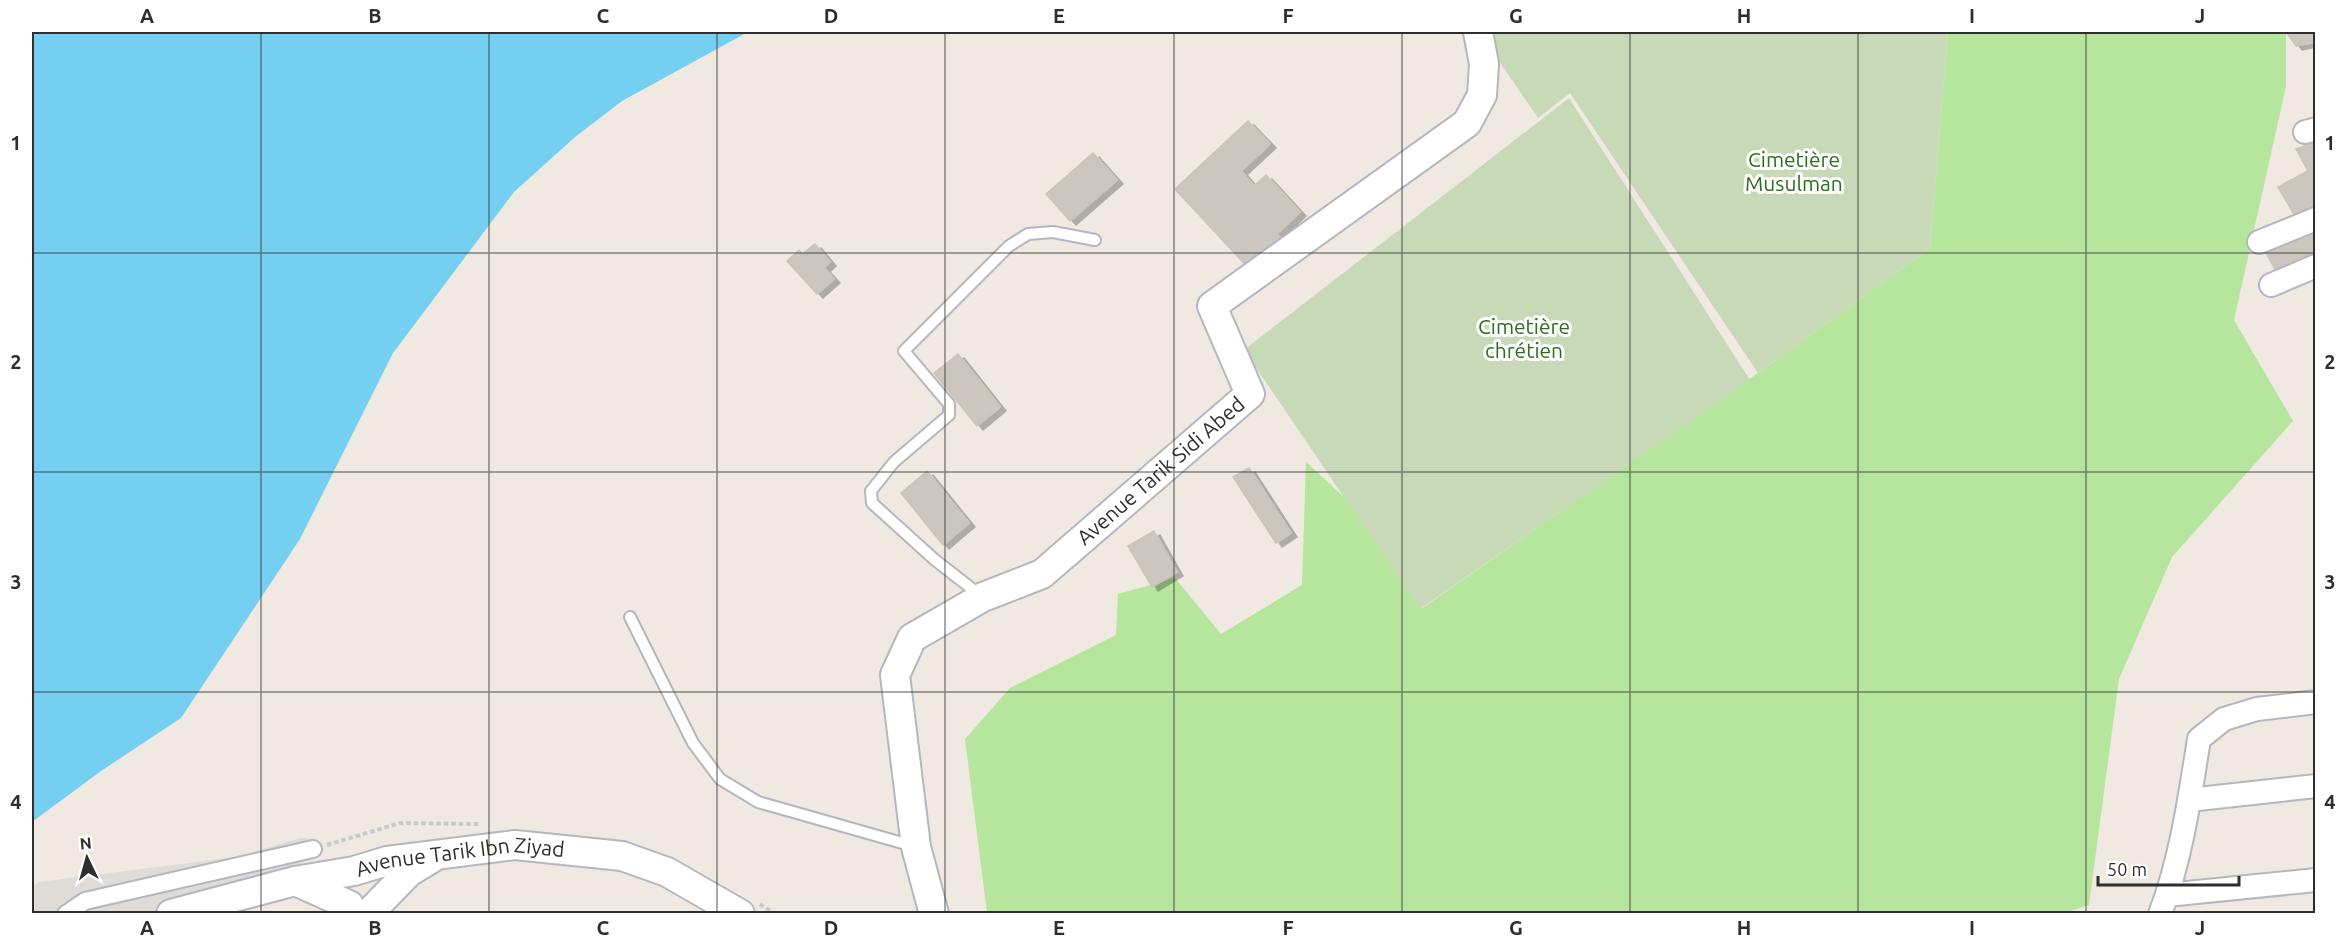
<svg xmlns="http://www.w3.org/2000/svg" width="2347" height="945" font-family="Ubuntu,sans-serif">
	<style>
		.green { fill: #b6e59e }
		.cemetery { fill: #c8d9b8 }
		.plaza { fill: #dfdcd8 }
		.water { fill: #75cff0 }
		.building { fill: #cbc7bf; stroke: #cbc5ba; stroke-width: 1.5; filter: url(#shadow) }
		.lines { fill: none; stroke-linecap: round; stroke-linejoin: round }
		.service-casing { stroke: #b4b7c1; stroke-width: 14 }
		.pedestrian-casing { stroke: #b4b7c1; stroke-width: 20 }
		.minor-casing { stroke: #b4b7c1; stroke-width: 26 }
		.tertiary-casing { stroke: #b4b7c1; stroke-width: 32 }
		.path { stroke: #c9c9c9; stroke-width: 4; stroke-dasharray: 4.5 3; stroke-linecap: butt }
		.service { stroke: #fff; stroke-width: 10 }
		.pedestrian { stroke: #fff; stroke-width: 16 }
		.minor { stroke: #fff; stroke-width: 22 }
		.tertiary { stroke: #fff; stroke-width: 28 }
		.grid { fill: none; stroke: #2e2e2e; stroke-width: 1.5; stroke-opacity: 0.55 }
		.labels { text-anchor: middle; stroke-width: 6; stroke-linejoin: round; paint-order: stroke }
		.park-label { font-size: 21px; fill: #2c6e1b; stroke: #fff }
		.street-label { font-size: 21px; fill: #2e2e2e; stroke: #fff }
		.neatline { fill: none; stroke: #2e2e2e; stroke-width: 2 }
		.grid-label { font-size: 20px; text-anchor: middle; font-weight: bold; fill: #2e2e2e }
	</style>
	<defs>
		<filter id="shadow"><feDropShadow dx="6" dy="4" stdDeviation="0" flood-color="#0004"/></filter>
	</defs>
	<rect width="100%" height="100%" fill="#efe9e1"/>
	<!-- green -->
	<path class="green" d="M1948,32h338v54l-52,234 59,101 -121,136 -53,122 -30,226 -28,9 -1074,-1 -22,-174 45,-51 106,-53 2,-41 57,-16 46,56 81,-49 4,-123 40,37 75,110 337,-236 172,-125z"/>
	<!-- cemetery -->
	<path class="cemetery" d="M1495,32h453l-18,216 -172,125 -188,-280 -32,25 -50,-73z
		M1569,98l181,282 -330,229 -176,-259z"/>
	<!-- plaza -->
	<path class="plaza" d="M301,838l11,1 2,17 -68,38 -75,19h-139v-26l7,-5 196,-25z"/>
	<!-- water -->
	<path class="water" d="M32,32h716l-126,69 -47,36 -61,55 -121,161 -93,186 -119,179 -80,53 -69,51z"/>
	<!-- building -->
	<path class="building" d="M2286,32h30v10l-20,4z
		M1248,121l22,23 -29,27 13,15 12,-11 34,37 -23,22 8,9 -32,30 -78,-84z
		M2316,142v66l-21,8 -17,-29 30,-16 -12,-22z
		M1093,153l24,27 -47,41 -24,-27z
		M2316,227v28l-40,16 -12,-22z
		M815,244l15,18 -6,6 10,11 -17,15 -30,-33 12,-11 3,4z
		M958,354l42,53 -23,19 -43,-53z
		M1249,468l42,65 -15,10 -43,-66z
		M927,471l42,52 -26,22 -42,-52z
		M1154,531l23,41 -25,15 -24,-41z"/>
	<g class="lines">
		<!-- service casing -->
		<g class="service-casing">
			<path id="service" d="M980,595l-45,-35 -63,-57 -1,-12 23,-29 55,-47v-11l-45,-53 105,-105 19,-12 25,-2 42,8
				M630,617l63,126 27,36 38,23 155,44"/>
		</g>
		<!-- pedestrian casing -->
		<g class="pedestrian-casing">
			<path id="pedestrian" d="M66,914l19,-13 228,-52"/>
		</g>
		<!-- minor casing -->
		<g class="minor-casing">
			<path id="minor" d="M2305,132l11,-3
				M2259,242l57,-23
				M2271,285l45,-19
				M2189,800l127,-14
				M2167,895l149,-15
				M2160,914c21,-54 30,-118 39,-175l25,-20 33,-10 59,-7"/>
		</g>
		<!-- tertiary casing -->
		<g class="tertiary-casing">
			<g id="tertiary">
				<path d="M295,881l54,24"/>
				<path id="s1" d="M171,914l124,-33 59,-10 33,-10 128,-16 107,11 45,16 73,42"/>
				<path d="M368,914l41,-42 23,-14"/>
				<path id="s2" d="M934,914l-18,-67 -21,-172 17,-37 71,-41 59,-23 208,-180 -38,-88 255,-183 15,-28 2,-31 -6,-32"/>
			</g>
		</g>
		<!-- path -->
		<path class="path" d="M327,845l73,-22 79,1
			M760,904l15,10"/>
		<!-- service -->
		<use href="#service" class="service"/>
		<!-- pedestrian -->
		<use href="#pedestrian" class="pedestrian"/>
		<!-- minor -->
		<use href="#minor" class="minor"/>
		<!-- tertiary -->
		<use href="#tertiary" class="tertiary"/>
	</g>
	<!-- grid -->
	<path class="grid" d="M261,32v882M489,32v882M717,32v882M945,32v882M1174,32v882M1402,32v882M1630,32v882M1858,32v882M2086,32v882M32,253h2284M32,472h2284M32,692h2284"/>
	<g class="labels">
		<!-- park labels -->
		<g class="park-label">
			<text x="1794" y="167">Cimetière<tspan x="1794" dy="24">Musulman</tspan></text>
			<text x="1524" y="334">Cimetière<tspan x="1524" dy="24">chrétien</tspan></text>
		</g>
		<!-- street labels -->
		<g class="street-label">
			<text dy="7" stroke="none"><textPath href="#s2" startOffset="586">Avenue Tarik Sidi Abed</textPath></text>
			<text dy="7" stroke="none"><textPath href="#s1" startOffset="296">Avenue Tarik Ibn Ziyad</textPath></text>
		</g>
	</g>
	<!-- border -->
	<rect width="2347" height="945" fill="none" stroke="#ffffff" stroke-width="66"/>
	<!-- north arrow -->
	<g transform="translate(87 858) rotate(355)" stroke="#ffffff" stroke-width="4.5" paint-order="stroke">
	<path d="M0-4.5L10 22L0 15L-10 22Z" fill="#2e2e2e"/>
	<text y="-9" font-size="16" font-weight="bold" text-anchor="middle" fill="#2e2e2e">N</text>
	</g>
	<!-- scale -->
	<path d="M2098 876v9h141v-9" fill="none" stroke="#2e2e2e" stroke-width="3"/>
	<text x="2107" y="876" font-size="18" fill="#2e2e2e" stroke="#ffffff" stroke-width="4.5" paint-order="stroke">50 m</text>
	<rect x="33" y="33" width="2281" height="879" class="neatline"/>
	<g class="grid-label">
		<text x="147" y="23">A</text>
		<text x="375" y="23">B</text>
		<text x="603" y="23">C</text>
		<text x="831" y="23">D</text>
		<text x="1059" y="23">E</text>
		<text x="1288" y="23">F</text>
		<text x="1516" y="23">G</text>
		<text x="1744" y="23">H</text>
		<text x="1972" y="23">I</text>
		<text x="2200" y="23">J</text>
		<text x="16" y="150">1</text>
		<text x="2330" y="150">1</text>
		<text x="16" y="369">2</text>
		<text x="2330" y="369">2</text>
		<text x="16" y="589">3</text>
		<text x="2330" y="589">3</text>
		<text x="16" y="809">4</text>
		<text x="2330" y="809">4</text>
		<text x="147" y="935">A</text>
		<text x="375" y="935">B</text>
		<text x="603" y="935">C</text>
		<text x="831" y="935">D</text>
		<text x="1059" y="935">E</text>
		<text x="1288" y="935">F</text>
		<text x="1516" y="935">G</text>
		<text x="1744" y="935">H</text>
		<text x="1972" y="935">I</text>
		<text x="2200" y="935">J</text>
	</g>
</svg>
